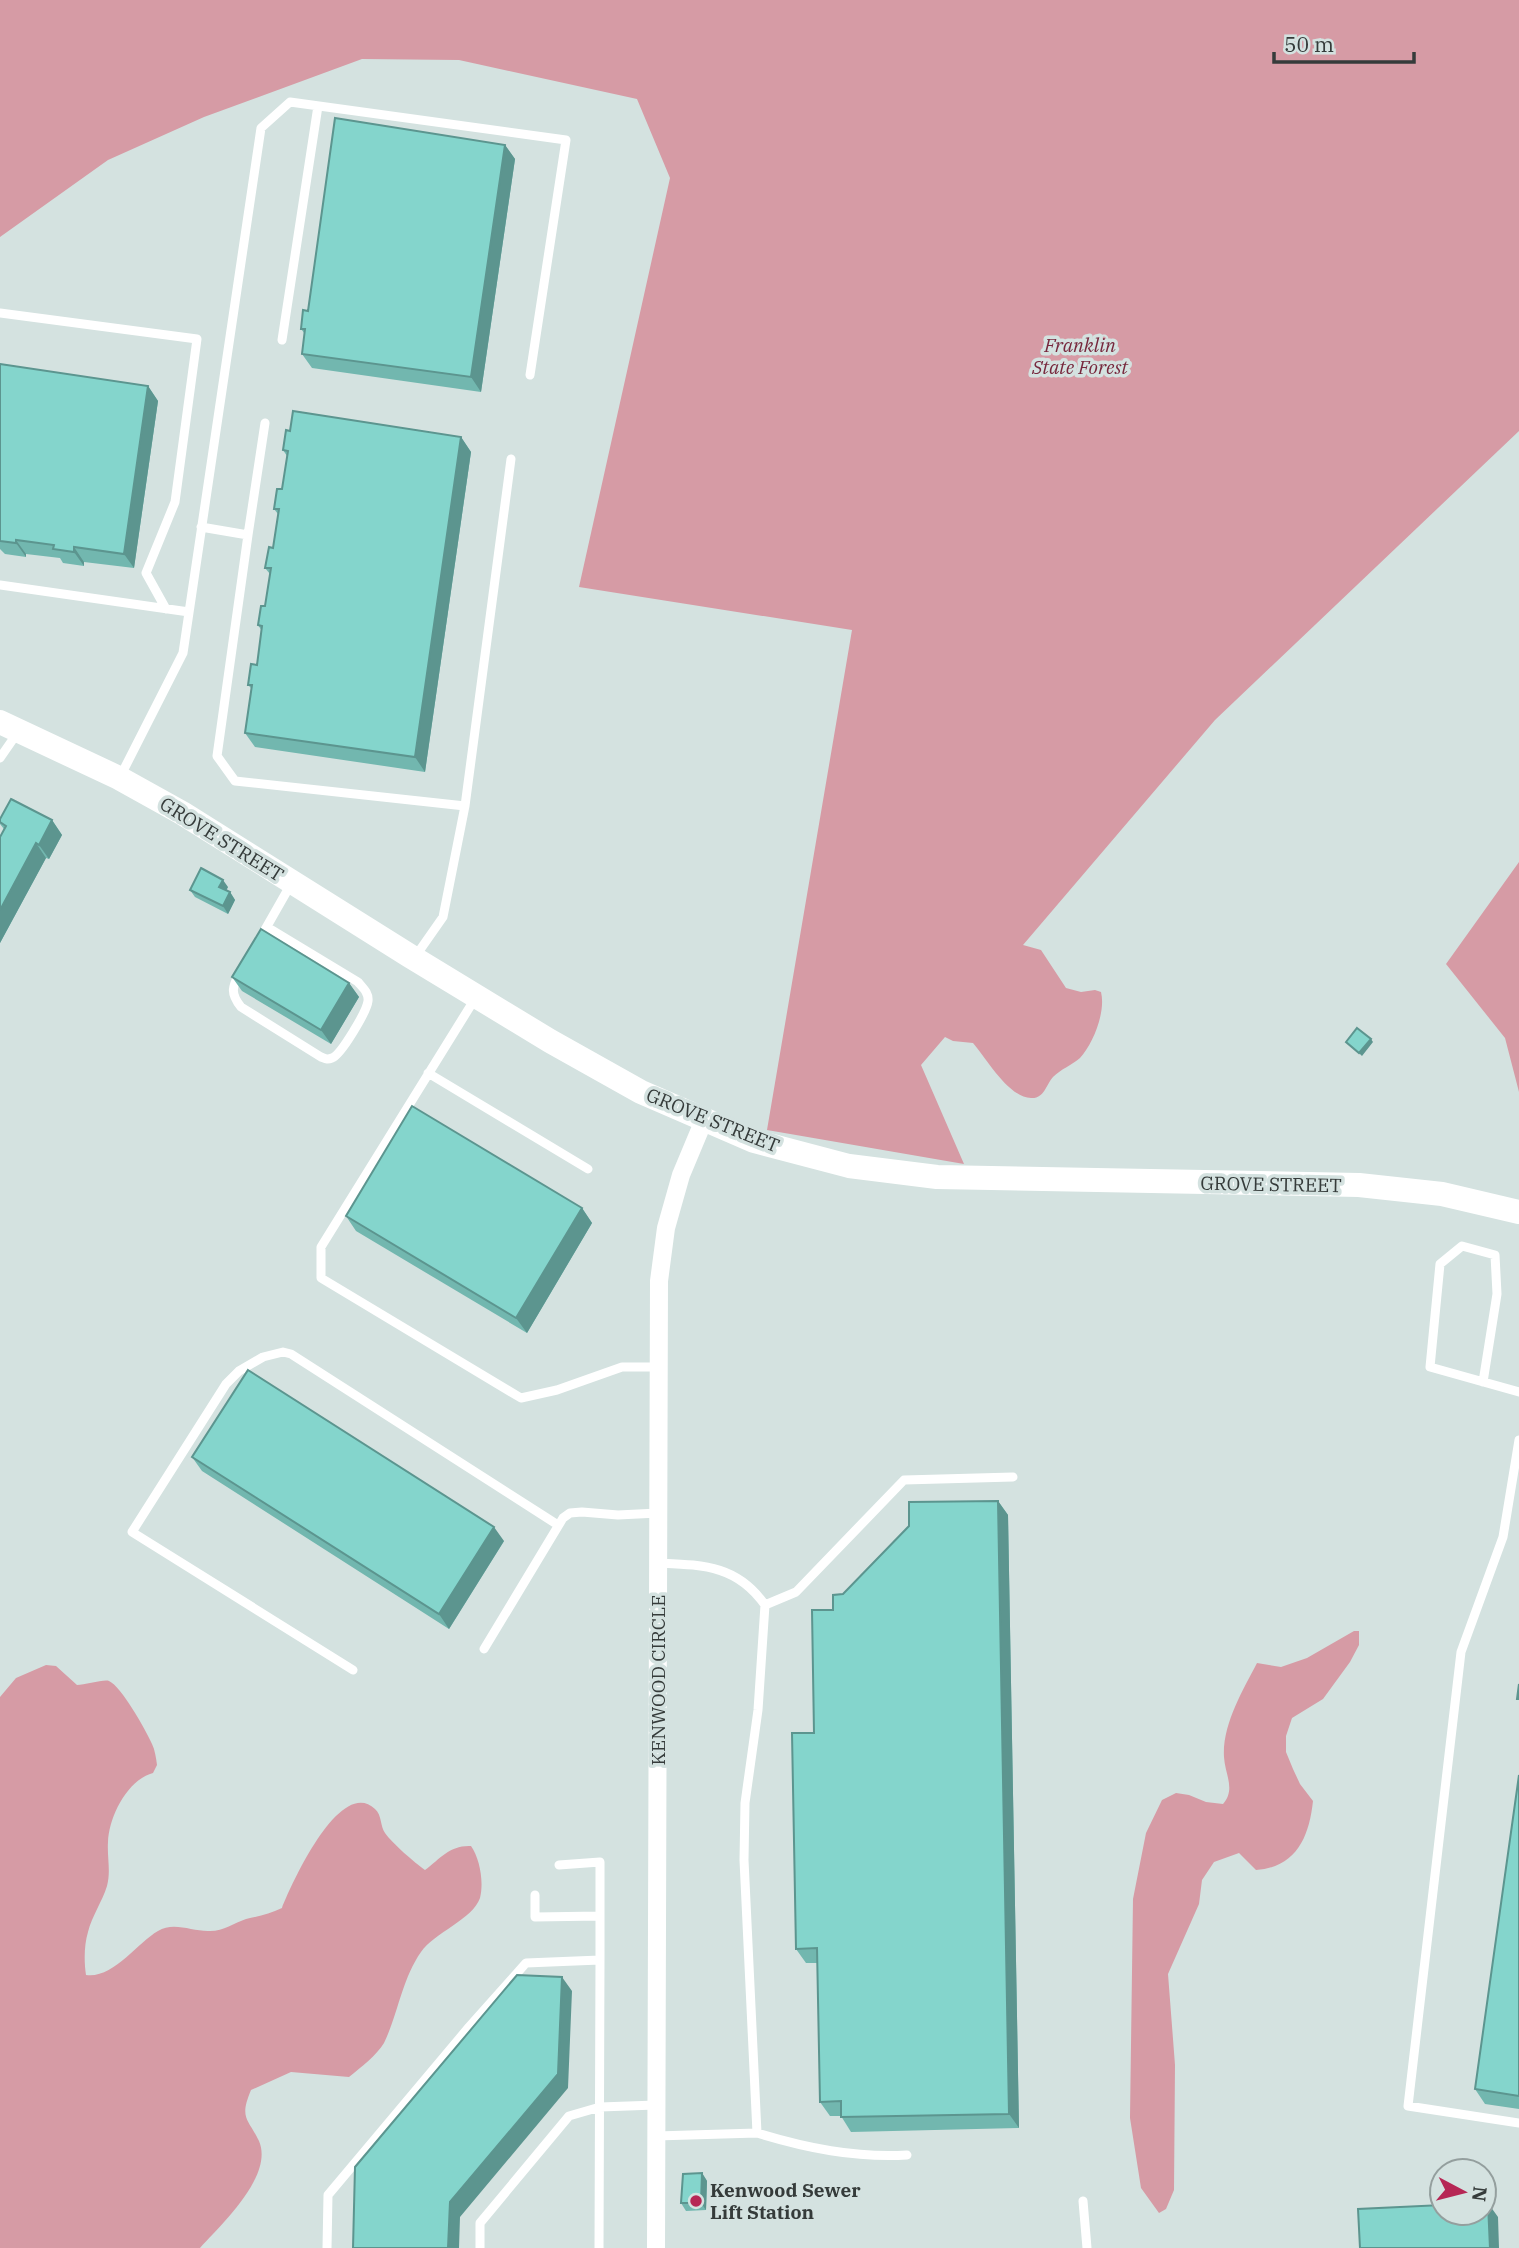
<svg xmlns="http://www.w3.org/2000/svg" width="1519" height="2248" font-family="'IBM Plex Serif',serif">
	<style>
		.green { fill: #d69ba5 }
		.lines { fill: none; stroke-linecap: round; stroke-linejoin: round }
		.service { stroke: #fff; stroke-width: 9 }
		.minor { stroke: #fff; stroke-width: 18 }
		.secondary { stroke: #fff; stroke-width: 24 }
		.wall { fill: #72b7af }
		.shaded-wall { fill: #5c958f }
		.building { fill: #84d5cc; stroke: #5c958f; stroke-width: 2 }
		.poi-dot { fill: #b62755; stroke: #d4e2e0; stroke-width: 2.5 }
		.labels { text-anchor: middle; stroke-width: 7; stroke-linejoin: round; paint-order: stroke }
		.park-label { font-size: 19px; font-style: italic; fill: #77283d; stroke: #d4e2e0 }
		.street-label { font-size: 19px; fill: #353b3a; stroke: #d4e2e0 }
		.poi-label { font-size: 19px; font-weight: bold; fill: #353b3a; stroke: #d4e2e0; text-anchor: start }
	</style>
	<rect width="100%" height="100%" fill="#d4e2e0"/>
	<!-- green -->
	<path class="green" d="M0,0h1519v431l-304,289 -192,225 18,5 25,38 15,4 14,-2 6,2c5,20 -8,52 -21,66 -8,7 -19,11 -27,19 -7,8 -9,22 -22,21 -22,0 -45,-40 -58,-55l-20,-2 -8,-4 -24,28 43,99 -197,-34 85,-500 -273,-43 91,-409 -33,-79 -178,-39 -97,-1 -158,58 -96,43 -108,77z
		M1519,862v230l-14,-54 -59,-74z
		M1354,1631h5v14l-9,17 -27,37 -31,19 -6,18v16l7,17 7,15 13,17c-4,37 -17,66 -57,69l-17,-17 -25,9 -12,18 -3,24 -31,70 7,91 -1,125 -8,19 -7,4 -18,-25 -11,-70 3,-219 13,-66 16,-33 14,-7 13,2 17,7 17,2c13,-15 2,-29 1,-47 -2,-32 19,-67 33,-94l24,4 26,-9z
		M46,1665l10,1 21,19c8,0 27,-6 32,-4 12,5 37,49 43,63 3,6 4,14 5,21l-4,8c-26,7 -44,44 -45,69 -1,15 3,29 -1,44 -5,16 -15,30 -19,46 -4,13 -4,30 -2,43 27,4 51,-32 72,-44 16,-10 35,1 52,0 14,0 24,-8 36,-12 13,-3 24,-5 36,-11 9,-23 58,-132 93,-99 7,6 5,17 10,24 7,10 30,30 40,37 16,-12 25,-25 46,-24 9,13 13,36 9,52 -7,21 -46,35 -59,54 -19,27 -23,62 -37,91 -7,12 -24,25 -35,34l-58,-5 -40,18c-12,29 -3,28 8,51 15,35 -38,84 -59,107h-200v-551l16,-19z"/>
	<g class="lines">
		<!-- service -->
		<path class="service" d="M0,313l197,26 -22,163 -29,71 20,36
			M282,340l36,-234
			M201,527l47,8 -31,221 18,25 230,25 46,-347
			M248,535l17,-112
			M0,585l189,27
			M0,758l18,-26
			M120,777l63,-124 78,-525 29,-26 276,38 -36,235
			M258,942l33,-58
			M415,957l28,-40 22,-111
			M240,972c-8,15 -10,21 1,35l80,50c5,2 6,3 11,1 9,-3 35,-47 36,-57 1,-8 -5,-13 -10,-19l-91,-55
			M476,997l-155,250v31l200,120 36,-8 65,-23h38
			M428,1073l160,96
			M1483,1382l14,-88 -2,-39 -33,-9 -22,18 -10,103 89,25
			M1519,1440l-16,97 -42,115 -53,454 111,17
			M765,1605l31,-13 108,-112 109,-3
			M484,1649l79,-131 7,-5 12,-1 36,3 40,-2
			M353,1670l-221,-138 94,-148 13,-13 24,-14 20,-5 8,2 267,171
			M559,1865l41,-3v54
			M535,1895v22l65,-1v44
			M757,2133c49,15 98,25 150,22
			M656,2136l101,-3 -13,-273 1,-57 13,-93 7,-105c-28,-40 -62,-40 -107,-42
			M1083,2201l4,47
			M327,2248l1,-53 141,-168 57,-64 74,-3 -1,288
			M480,2248v-25l89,-107 31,-9 56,-2"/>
		<!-- minor -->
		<path class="minor" d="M656,2248l3,-967 7,-53 15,-53 23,-55"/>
		<!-- secondary -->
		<path class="secondary" d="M0,722l119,56 63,35 228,143 140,85 91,51 113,49 95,25 88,11 422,8 83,9 77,18"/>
	</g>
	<!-- wall -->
	<path class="wall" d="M505,145l10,14 -34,233 -169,-24 -10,-14 3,-20 -4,-5 7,-18z
		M0,364l148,22 10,15 -24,167 -50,-6v4l-21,-3 -3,-5 -34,-4v3l-21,-3 -5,-5z
		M290,431l171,6 10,15 -46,320 -170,-25 -10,-14 7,-44 -4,-4 9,-20 5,-34 -4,-6 7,-19 5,-32 -5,-6 8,-20 5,-34 -4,-5 8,-20 5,-33 -4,-6z
		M0,819l52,1 10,15 -13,24 -3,-1 -46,85v-106l4,-8 -4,-5z
		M228,887l-2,4 4,1 5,8 -7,14 -33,-17 -5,-7z
		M232,977l117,6 10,14 -28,47 -89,-53z
		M582,1208l10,15 -65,110 -171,-102 -10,-15z
		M192,1457l312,84 -55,88 -247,-158z
		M998,1501l10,14 11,613 -168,4 -10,-16h-11l-10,-14 -3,-139h-11l-10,-14 18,-216 19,-123 10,-16z
		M1519,1775v334l-34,-5 -10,-15z
		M702,2173l5,8 -1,29 -20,1 -5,-8z"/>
	<!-- shaded-wall -->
	<path class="shaded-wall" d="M505,145l10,14 -34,233 -10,-15z
		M148,386l10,15 -24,167 -10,-14z
		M461,437l10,15 -46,320 -10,-15z
		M16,540l10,14v3l-10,-14z
		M74,547l10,15v4l-10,-14z
		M52,820l10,15 -13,24 -10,-14z
		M36,843l10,15 -46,85v-33z
		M223,880l5,7 -4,7 -5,-7z
		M230,892l5,8 -7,14 -5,-8z
		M349,983l10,14 -28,47 -10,-14z
		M1371,1039l2,3 -11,14 -3,-3z
		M582,1208l10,15 -65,110 -11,-15z
		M998,1501l10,14 11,613 -10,-14z
		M494,1527l10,14 -55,88 -10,-15z
		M562,1977l10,14 -4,97 -108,129 -1,31h-11l2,-46z
		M702,2173l5,8 -1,29 -5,-7z
		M1488,2203l10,14 1,31h-9z"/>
	<!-- building -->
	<path class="building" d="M335,118l170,27 -34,232 -169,-23 3,-25h-4l2,-19 5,1z
		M0,364l148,22 -24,168 -50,-7v5l-21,-3 1,-4 -38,-5v3l-16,-2z
		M293,411l168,26 -46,320 -170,-24 7,-48h-4l3,-21 6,1 5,-39 -4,-1 3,-19h4l6,-38h-6l4,-21 4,1 6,-39h-5l3,-20h5l6,-38 -5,-1 3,-20 4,1z
		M11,799l41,21 -13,25 -3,-2 -36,67v-73l6,-11 -6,-4v-3z
		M201,868l22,12 -4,7 11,5 -7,14 -33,-16z
		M261,929l88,54 -28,47 -89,-53z
		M1357,1028l14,11 -12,14 -13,-11z
		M412,1106l170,102 -66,110 -170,-102z
		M248,1370l246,157 -55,87 -247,-157z
		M998,1501l11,613 -168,3v-16l-21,1 -3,-154 -21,1 -4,-216h22l-2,-123h21v-15l10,-1 66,-68v-24z
		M1519,1684v15h-2z
		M1519,1775v321l-44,-7z
		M517,1975l45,2 -4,97 -108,128 -2,46h-95l2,-81z
		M702,2173l-1,30h-20l2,-29z
		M1484,2203h4l2,45h-130l-2,-39 84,-4v8h42z"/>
	<!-- markers -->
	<circle class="poi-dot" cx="696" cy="2201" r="7"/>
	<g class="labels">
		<!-- park labels -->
		<g class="park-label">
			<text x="1080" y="352">Franklin<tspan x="1080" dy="22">State Forest</tspan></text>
		</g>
		<!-- street labels -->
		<g class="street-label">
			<text transform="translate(222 839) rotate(32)" y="7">GROVE STREET</text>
			<text transform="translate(713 1120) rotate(22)" y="7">GROVE STREET</text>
			<text transform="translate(1271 1184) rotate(1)" y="7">GROVE STREET</text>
			<text transform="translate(658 1680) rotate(-90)" y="7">KENWOOD CIRCLE</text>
		</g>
		<!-- poi labels -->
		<g class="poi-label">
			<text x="710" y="2197">Kenwood Sewer<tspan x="710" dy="22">Lift Station</tspan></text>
		</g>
	</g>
	<!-- north arrow -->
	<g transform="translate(1463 2192) rotate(97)"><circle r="33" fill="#d4e2e0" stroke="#949f9e" stroke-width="2"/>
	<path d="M0-5L12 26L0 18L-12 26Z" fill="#b62755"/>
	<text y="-10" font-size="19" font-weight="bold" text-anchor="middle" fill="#353b3a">N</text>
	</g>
	<!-- scale -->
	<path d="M1274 52v10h140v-10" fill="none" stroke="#353b3a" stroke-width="3.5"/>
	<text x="1284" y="52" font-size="21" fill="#353b3a" stroke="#d4e2e0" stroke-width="5" paint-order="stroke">50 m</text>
</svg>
